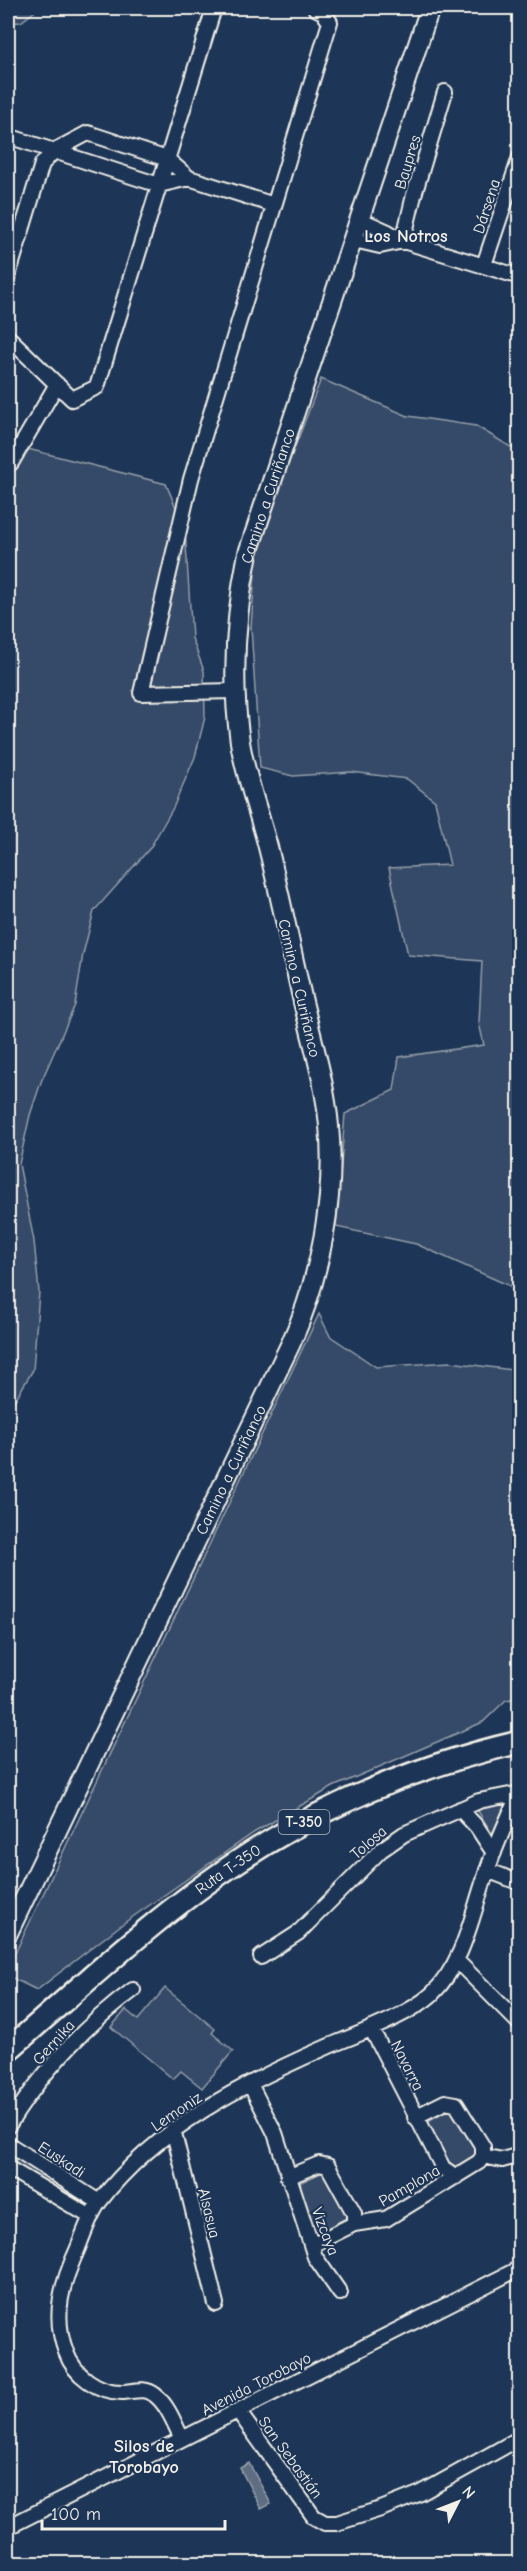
<svg xmlns="http://www.w3.org/2000/svg" width="527" height="2571" font-family="'Comic Neue',sans-serif">
	<style>
		.green { fill: #354a67; stroke: #949ea8; stroke-width: 1.5 }
		.water { fill: #5e6d82; stroke: #9aa2ab; stroke-width: 1.5 }
		.lines { fill: none; stroke-linecap: round; stroke-linejoin: round }
		.street-casing { stroke: #f4f1e8; stroke-width: 18 }
		.secondary-casing { stroke: #f4f1e8; stroke-width: 22 }
		.primary-casing { stroke: #f4f1e8; stroke-width: 26 }
		.street { stroke: #1d3557; stroke-width: 14 }
		.secondary { stroke: #1d3557; stroke-width: 18 }
		.primary { stroke: #1d3557; stroke-width: 21 }
		.labels { text-anchor: middle; stroke-width: 4.5; stroke-linejoin: round; paint-order: stroke }
		.shield { fill: #1d3557; stroke: #b4b9bc; stroke-width: 1.5 }
		.shield-label { font-size: 15px; font-weight: bold; fill: #f4f1e8 }
		.street-label { font-size: 16px; fill: #f4f1e8; stroke: #1d3557 }
		.neighbourhood-label { font-size: 18px; font-weight: bold; fill: #f4f1e8; stroke: #1d3557 }
	</style>
	<rect width="100%" height="100%" fill="#1d3557"/>
	<filter id="ink" filterUnits="userSpaceOnUse"><feTurbulence type="fractalNoise" baseFrequency=".0167" numOctaves="2"/><feDisplacementMap in="SourceGraphic" scale="12" xChannelSelector="R" yChannelSelector="G"/><feConvolveMatrix kernelMatrix="1 2 1 2 8 2 1 2 1" color-interpolation-filters="sRGB"/></filter>
	<g filter="url(#ink)">
		<!-- green -->
		<path class="green" d="M8,8h31l-18,14 -13,1z
			M321,379l87,37 68,10 43,26v838l-103,-46 -80,-17 9,-113 49,-24 5,-33 85,-12 -5,-22 3,-62 -74,-6 -19,-87 61,-3 -15,-64 -28,-22 -56,-7 -58,4 -33,-8 -9,-141 6,-81z
			M8,447h12l146,37 19,45 7,109 12,33 1,46 -10,40 -22,51 -23,40 -56,63 -11,43 -8,51 -34,77 -11,33 -11,49 15,77 5,51 -6,78 -18,30 -7,3z
			M319,1314l11,22 46,31 74,-5 62,8 7,4v324l-13,2 -23,22 -150,65 -78,45 -134,93 -84,65 -29,-14v-8z
			M507,1801l2,2 -14,29h-4l-13,-21v-6z
			M165,1988l50,41 -3,4 21,18 -31,37 -21,-17 -8,8 -62,-52 15,-17 12,10z
			M449,2109l5,2 25,40 -2,4 -22,14 -4,-1 -25,-42 2,-5z
			M8,2147l70,49 -2,6 -68,-40z
			M323,2172l5,2 20,39v4l-32,17 -3,-1 -16,-49z"/>
		<!-- water -->
		<path class="water" d="M249,2463l22,41 -10,5 -21,-41z"/>
		<g class="lines">
			<!-- street casing -->
			<g class="street-casing">
				<path id="street" d="M8,136l46,15 -12,13 -34,112
					M189,178l-30,7 -105,-34 34,-18 79,26 22,19 85,27
					M361,220l27,12 15,9 117,36
					M354,240l26,6 23,-5
					M403,241l11,-46 31,-103
					M484,265l36,-108
					M8,337l64,62 25,-12 117,-379
					M11,463l46,-79
					M235,691l-94,2 50,-214 139,-457 -7,-10 -8,-4
					M460,1809l17,18 17,26
					M487,1870l33,13
					M261,1957l37,-24 83,-83 23,-16 75,-33 41,-8
					M457,1961l63,63
					M371,2028l72,140 13,9
					M250,2084l25,49 40,124 25,36
					M415,2117l30,-15 11,2 27,43v9
					M8,2126c33,-53 75,-99 125,-136
					M173,2129l43,175
					M8,2144l91,58
					M483,2156l19,4 18,-5
					M8,2168l83,49
					M288,2177l31,-13 9,2 26,47v11
					M312,2245l42,-21 32,-5 93,-57 4,-6
					M238,2411l76,106 11,6h12l44,-14 40,-16 99,-55
					M182,2439c-7,-14 -14,-34 -27,-44 -10,-8 -20,-4 -31,-3 -26,1 -50,-17 -58,-40 -14,-37 -4,-69 12,-104 6,-15 12,-34 22,-47 56,-73 144,-118 227,-154 31,-13 81,-31 105,-53 33,-32 40,-81 55,-123 9,-27 21,-52 32,-78
					M8,2527l512,-259"/>
			</g>
			<!-- secondary casing -->
			<g class="secondary-casing">
				<g id="secondary">
					<path id="s1" d="M8,1933l283,-590c29,-64 45,-148 38,-217 -4,-45 -18,-89 -28,-133 -11,-49 -21,-98 -33,-146 -9,-35 -22,-68 -28,-105 -9,-64 -5,-126 8,-189l182,-545"/>
				</g>
			</g>
			<!-- primary casing -->
			<g class="primary-casing">
				<g id="primary">
					<path id="s2" d="M8,2050c75,-65 149,-135 232,-190 85,-56 180,-95 280,-118"/>
				</g>
			</g>
			<!-- street -->
			<use href="#street" class="street"/>
			<!-- secondary -->
			<use href="#secondary" class="secondary"/>
			<!-- primary -->
			<use href="#primary" class="primary"/>
		</g>
	</g>
	<g class="labels">
		<!-- shield labels -->
		<rect class="shield" x="278.5" y="1810" width="51" height="24" rx="4.5"/>
		<g class="shield-label">
			<text x="304" y="1827">T-350</text>
		</g>
		<!-- street labels -->
		<g class="street-label">
			<text transform="translate(407 162) rotate(-73)" y="6">Baupres</text>
			<text transform="translate(486 206) rotate(-72)" y="6">Dársena</text>
			<text dy="6" stroke="none"><textPath href="#s1" startOffset="1522">Camino a Curiñanco</textPath></text>
			<text transform="translate(300 988) rotate(77)" y="6">Camino a Curiñanco</text>
			<text dy="6" stroke="none"><textPath href="#s1" startOffset="514">Camino a Curiñanco</textPath></text>
			<text transform="translate(368 1842) rotate(-41)" y="6">Tolosa</text>
			<text dy="6" stroke="none"><textPath href="#s2" startOffset="285">Ruta T-350</textPath></text>
			<text transform="translate(53 2042) rotate(-48)" y="6">Gernika</text>
			<text transform="translate(408 2065) rotate(63)" y="6">Navarra</text>
			<text transform="translate(176 2111) rotate(-34)" y="6">Lemoniz</text>
			<text transform="translate(62 2159) rotate(33)" y="6">Euskadi</text>
			<text transform="translate(409 2185) rotate(-30)" y="6">Pamplona</text>
			<text transform="translate(210 2213) rotate(76)" y="6">Alsasua</text>
			<text transform="translate(326 2231) rotate(69)" y="6">Vizcaya</text>
			<text transform="translate(256 2383) rotate(-27)" y="6">Avenida Torobayo</text>
			<text transform="translate(291 2457) rotate(54)" y="6">San Sebastián</text>
		</g>
		<!-- neighbourhood labels -->
		<g class="neighbourhood-label">
			<text x="406" y="242">Los Notros</text>
			<text x="144" y="2452">Silos de<tspan x="144" dy="21">Torobayo</tspan></text>
		</g>
	</g>
	<!-- margin -->
	<rect width="527" height="2571" fill="none" stroke="#1d3557" stroke-width="30"/>
	<rect x="15" y="15" width="497" height="2541" fill="none" stroke="#f4f1e8" stroke-width="2" filter="url(#ink)"/>
	<!-- north arrow -->
	<g transform="translate(458 2502) rotate(48)" stroke="#1d3557" stroke-width="4.5" paint-order="stroke">
	<path d="M0-4.5L10 22L0 15L-10 22Z" fill="#f4f1e8"/>
	<text y="-9" font-size="16" font-weight="bold" text-anchor="middle" fill="#f4f1e8">N</text>
	</g>
	<!-- scale -->
	<path d="M42 2520v9h183v-9" fill="none" stroke="#f4f1e8" stroke-width="3"/>
	<text x="51" y="2520" font-size="18" fill="#f4f1e8" stroke="#1d3557" stroke-width="4.5" paint-order="stroke">100 m</text>
</svg>
